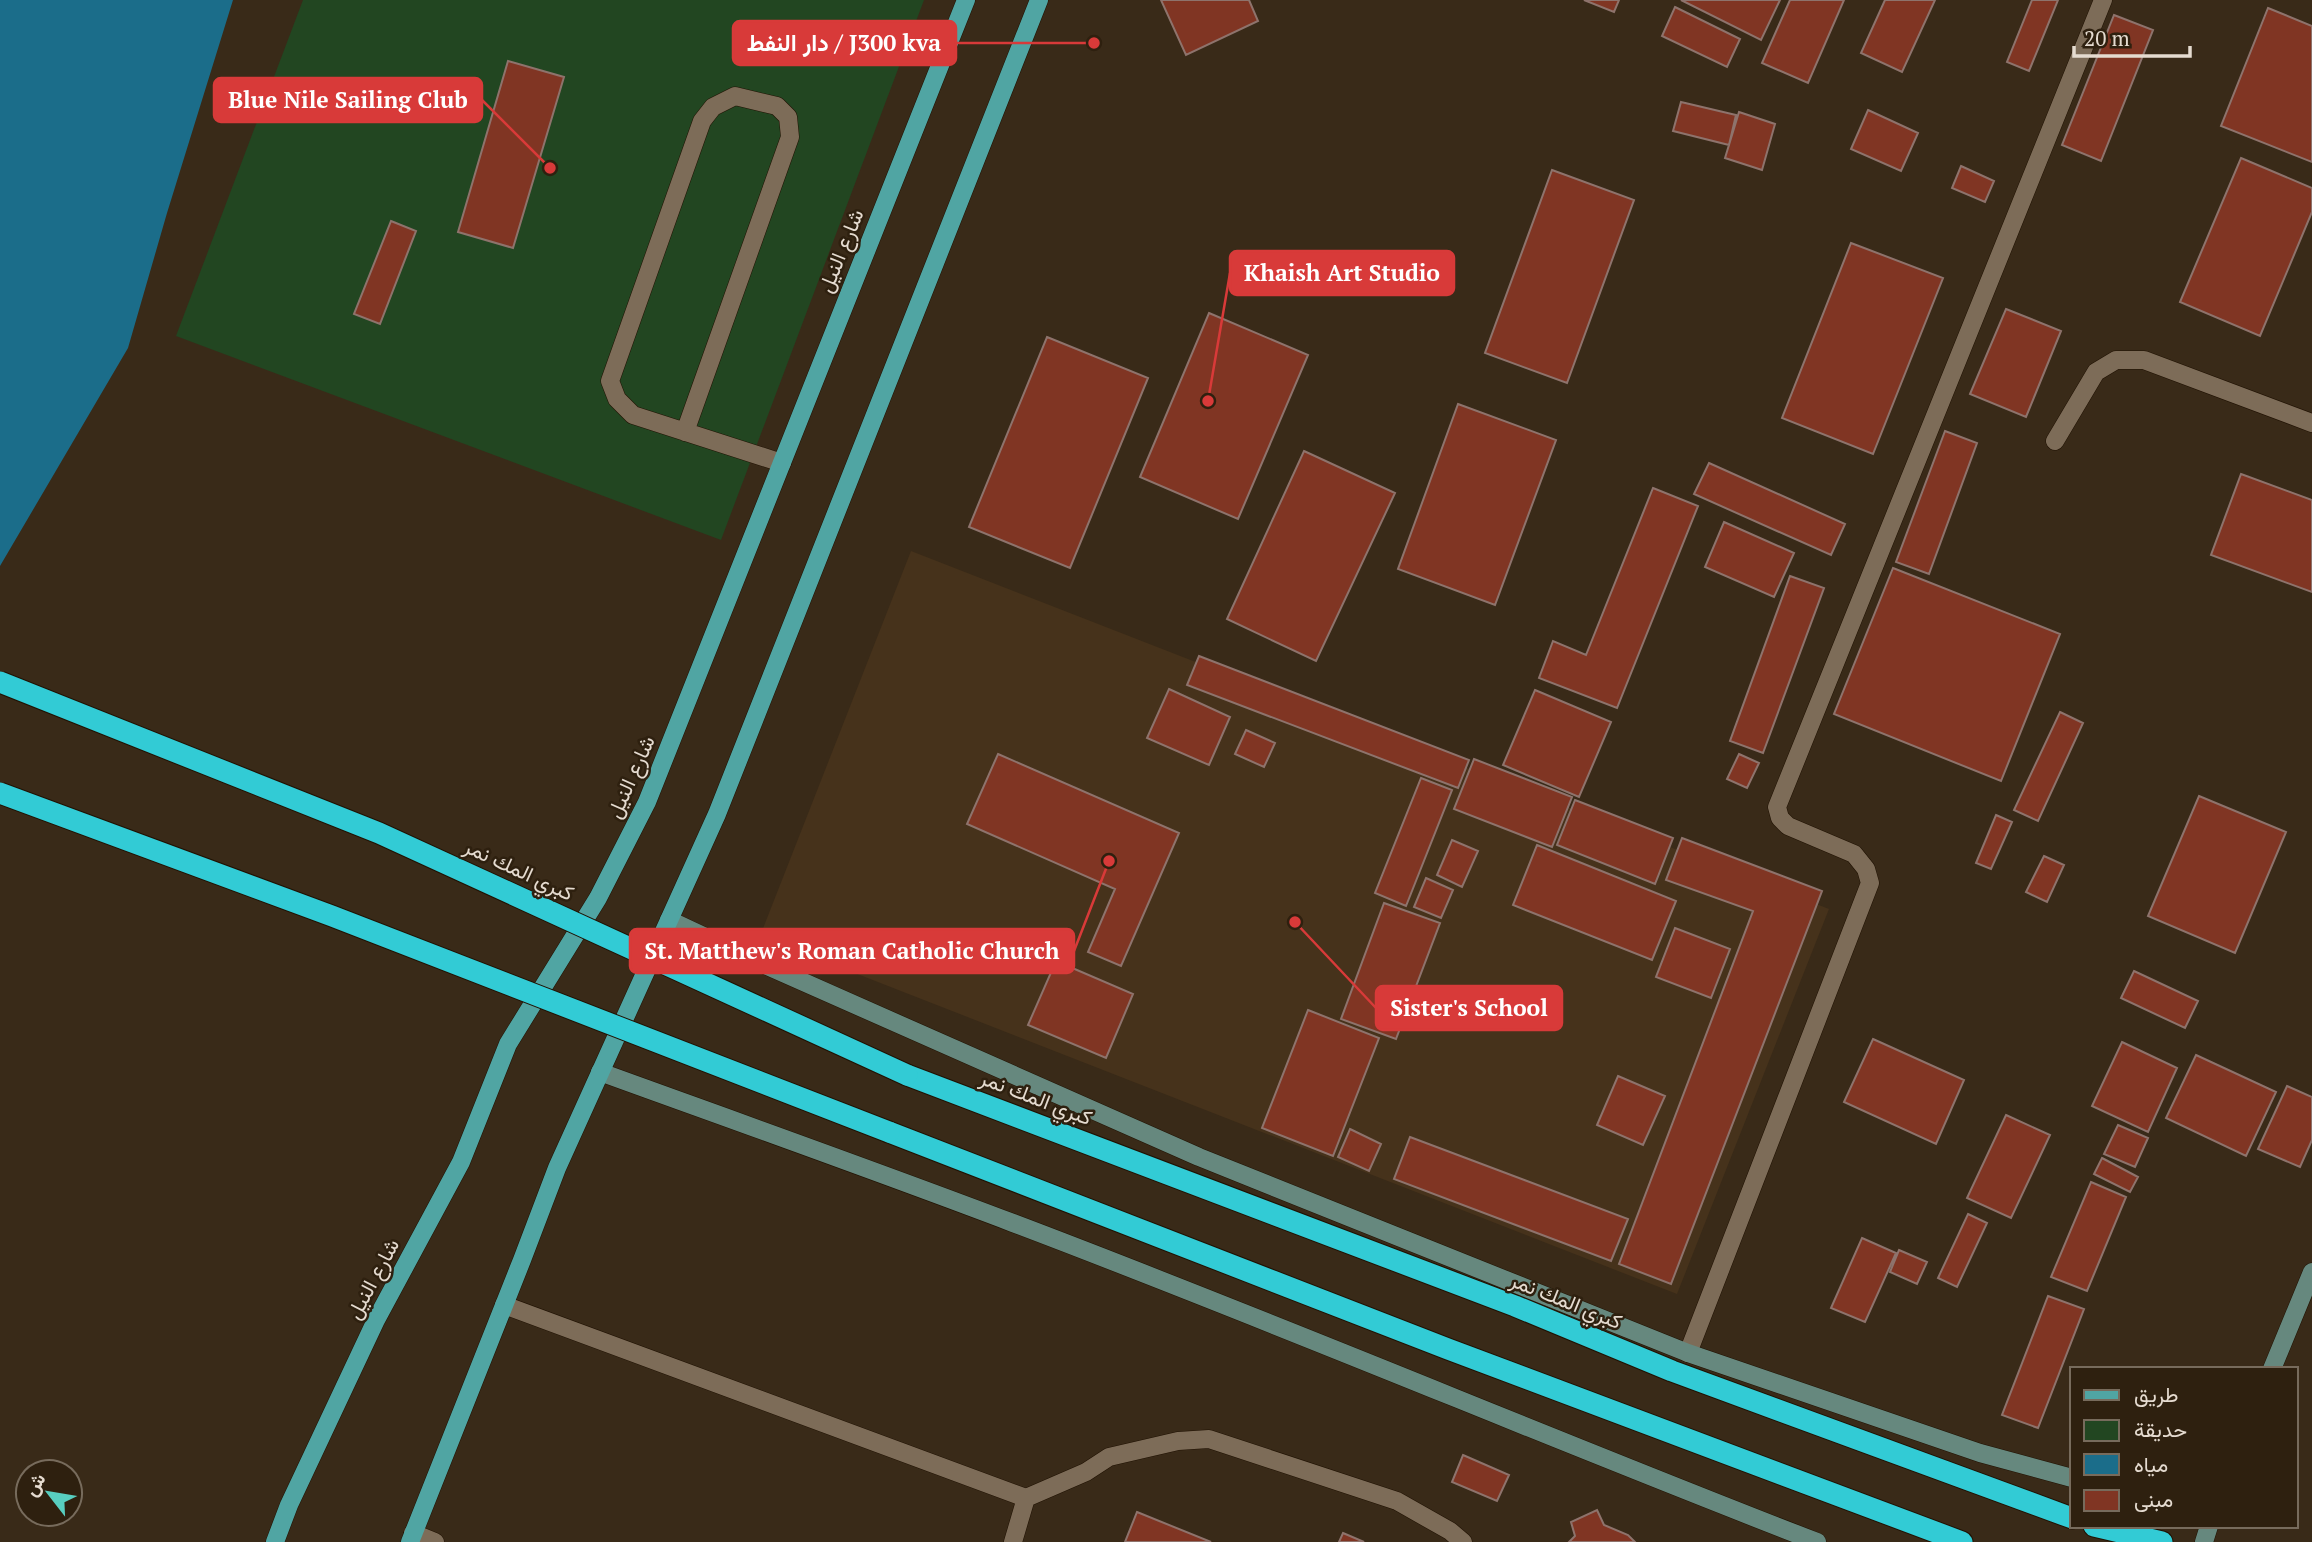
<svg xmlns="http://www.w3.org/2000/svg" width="2312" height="1542" font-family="'PT Serif',Vazirmatn,serif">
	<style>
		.built { fill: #46321b }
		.green { fill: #224621 }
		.water { fill: #1b6d8a }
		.building { fill: #803523; stroke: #8e736c; stroke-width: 2 }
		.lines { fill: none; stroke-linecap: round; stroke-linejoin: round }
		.lane-casing { stroke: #201203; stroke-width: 19 }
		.street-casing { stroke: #201203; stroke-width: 19 }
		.secondary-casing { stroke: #201203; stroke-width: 19 }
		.primary-casing { stroke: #201203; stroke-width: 19 }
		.highway-casing { stroke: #201203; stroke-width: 23 }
		.lane { stroke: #7d6c58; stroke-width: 18 }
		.street { stroke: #7d6c58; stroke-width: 18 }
		.secondary { stroke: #66887e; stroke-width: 18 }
		.primary { stroke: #50a5a3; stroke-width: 18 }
		.highway { stroke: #32cbd5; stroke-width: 21 }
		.highway-bridge-casing { stroke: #201203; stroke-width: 23; stroke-linecap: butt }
		.highway-bridge { stroke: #32cbd5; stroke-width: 21 }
		.labels { text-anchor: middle; stroke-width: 5; stroke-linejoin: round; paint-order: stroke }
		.street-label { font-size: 21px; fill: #e5dbd0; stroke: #2e200f }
		.leader { fill: none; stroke: #d83a39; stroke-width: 2.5 }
		.callout-dot { fill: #d83a39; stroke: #2e200f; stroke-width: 2.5 }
		.callout { fill: #d83a39; stroke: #d83a39; stroke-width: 2.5 }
		.callout-label { font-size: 23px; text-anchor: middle; font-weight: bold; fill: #fff }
	</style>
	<rect width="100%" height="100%" fill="#392a18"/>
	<!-- built -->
	<path class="built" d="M911,551l918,358 -152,385 -917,-358z"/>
	<!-- green -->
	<path class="green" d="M303,0h621l-203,540 -545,-204z"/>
	<!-- water -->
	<path class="water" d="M0,0h233l-66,213 -39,135 -128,218z"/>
	<!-- building -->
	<path class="building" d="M1161,0h88l9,21 -72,34z
		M1584,0h35l-5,12z
		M1681,0h99l-19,40z
		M1790,0h54l-36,83 -46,-20z
		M1885,0h50l-33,72 -41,-19z
		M2032,0h26l-29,71 -22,-9z
		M1675,7l65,32 -13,28 -65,-31z
		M2268,8l44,18v136l-91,-36z
		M2114,15l39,15 -52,131 -39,-16z
		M508,61l56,16 -51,171 -55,-16z
		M1681,102l55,13 -7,30 -56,-14z
		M1868,110l50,23 -17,38 -50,-22z
		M1739,112l36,12 -13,46 -37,-12z
		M2241,158l71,30v24l-52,124 -80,-34z
		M1961,166l33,15 -9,21 -33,-14z
		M1552,170l82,30 -67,183 -82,-30z
		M391,221l25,10 -36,93 -26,-10z
		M1851,243l92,35 -70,176 -91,-36z
		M2006,309l55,22 -35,86 -56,-23z
		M1209,313l99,42 -70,164 -98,-42z
		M1047,337l101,41 -78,190 -101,-41z
		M1458,404l98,36 -61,165 -97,-36z
		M1945,431l32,12 -48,131 -33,-12z
		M1304,451l91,42 -79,168 -89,-42z
		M1709,463l136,61 -14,31 -137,-61z
		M2241,474l71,26v92l-101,-37z
		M1653,488l45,18 -81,202 -78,-30 14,-37 33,14z
		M1724,522l70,31 -20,44 -69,-30z
		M1893,568l167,66 -59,147 -167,-67z
		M1790,576l34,12 -61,165 -33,-12z
		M1199,656l270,104 -11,28 -271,-103z
		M1169,689l61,28 -21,48 -62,-27z
		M1535,690l76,32 -32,75 -76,-32z
		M2060,712l23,11 -45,98 -24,-11z
		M1246,730l29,13 -11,24 -29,-13z
		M998,754l181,79 -58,133 -33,-14 27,-63 -148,-65z
		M1739,754l20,9 -12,25 -20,-9z
		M1474,759l98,38 -20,50 -98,-38z
		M1421,778l31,12 -46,116 -31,-13z
		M2199,796l87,36 -51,121 -87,-37z
		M1575,800l98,38 -18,46 -98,-39z
		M1996,815l16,7 -21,47 -15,-6z
		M1682,838l140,53 -151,393 -52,-20 134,-353 -87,-31z
		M1452,840l26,11 -16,36 -25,-12z
		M1537,845l139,56 -24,59 -139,-55z
		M2044,856l20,9 -17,37 -21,-10z
		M1426,878l27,12 -12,28 -27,-11z
		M1384,903l56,20 -44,116 -55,-20z
		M1675,928l55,21 -19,49 -55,-21z
		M1056,961l77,33 -27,64 -78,-33z
		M2134,971l64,30 -13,27 -64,-30z
		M1308,1010l71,28 -46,118 -71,-28z
		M1873,1039l91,41 -28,64 -92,-42z
		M2122,1042l55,26 -29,64 -56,-26z
		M2196,1055l80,37 -30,64 -80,-38z
		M1618,1076l47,20 -22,49 -46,-20z
		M2287,1086l25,11v43l-12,27 -42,-18z
		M2006,1115l44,20 -39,83 -44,-20z
		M2118,1125l30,13 -13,29 -31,-13z
		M1350,1129l31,15 -12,27 -31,-14z
		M1410,1137l218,82 -17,42 -217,-82z
		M2102,1158l36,19 -8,15 -36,-18z
		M2091,1182l35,15 -39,94 -36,-14z
		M1968,1214l19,9 -30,64 -19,-9z
		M1862,1238l34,15 -31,69 -34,-14z
		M1899,1250l28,12 -10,22 -27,-12z
		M2048,1296l36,13 -46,119 -36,-13z
		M1463,1455l46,20 -12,26 -45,-19z
		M1597,1510l7,15 24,10 7,7h-66l6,-6 -4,-14z
		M1137,1512l74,30h-86z
		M1343,1533l21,9h-25z"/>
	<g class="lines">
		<!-- lane casing -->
		<g class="lane-casing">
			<path id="lane" d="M685,432l105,-295 -2,-20 -11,-11 -42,-10 -22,11 -11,14 -92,260 7,18 16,16 149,48
				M504,1305l522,193
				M413,1533l22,9
				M1013,1542l13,-44 60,-26 23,-15 69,-16 31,-2 188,62 53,30 13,11"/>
		</g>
		<!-- street casing -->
		<g class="street-casing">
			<path id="street" d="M2055,441l41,-69 20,-12h28l168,63
				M1688,1353l182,-470 -4,-14 -12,-15 -66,-28 -8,-8 -3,-11 326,-807"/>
		</g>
		<!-- secondary casing -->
		<g class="secondary-casing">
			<path id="secondary" d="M669,920l96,45 434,192 489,196 292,100 92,25
				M600,1072c138,50 276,99 413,151 270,102 535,215 804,319
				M2272,1369l40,-97
				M2204,1542l5,-16"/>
		</g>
		<!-- primary casing -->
		<g class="primary-casing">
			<path id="primary" d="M275,1542l14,-37 87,-185 85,-158 47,-118 90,-146 49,-96 319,-802
				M410,1542l112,-282 35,-92 160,-354 322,-814"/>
		</g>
		<!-- highway casing -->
		<g class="highway-casing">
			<path id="highway" d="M907,1075l608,231 157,65 400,147
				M889,1132l559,217 514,193
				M2094,1526l68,16"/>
		</g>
		<!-- lane -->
		<use href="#lane" class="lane"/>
		<!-- street -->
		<use href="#street" class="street"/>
		<!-- secondary -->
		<use href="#secondary" class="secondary"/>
		<!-- primary -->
		<use href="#primary" class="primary"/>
		<!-- highway -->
		<use href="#highway" class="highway"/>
		<!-- highway-bridge casing -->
		<g class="highway-bridge-casing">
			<path id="highway-bridge" d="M0,682l379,151 528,242
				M0,793l332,123 557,216"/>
		</g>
		<!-- highway-bridge -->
		<use href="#highway-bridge" class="highway-bridge"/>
	</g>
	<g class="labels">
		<!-- street labels -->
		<g class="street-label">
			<text transform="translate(841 251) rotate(-68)" y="7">شارع النيل</text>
			<text transform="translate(631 777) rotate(-66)" y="7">شارع النيل</text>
			<text transform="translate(519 870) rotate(25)" y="7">كبري المك نمر</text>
			<text transform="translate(1036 1098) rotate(21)" y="7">كبري المك نمر</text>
			<text transform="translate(373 1279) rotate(-62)" y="7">شارع النيل</text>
			<text transform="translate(1566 1301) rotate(22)" y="7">كبري المك نمر</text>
		</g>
	</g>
	<!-- callouts -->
	<path class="leader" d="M1094 43L956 43M550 168L482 100M1208 401L1230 273M1109 861L1074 951M1295 922L1376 1008"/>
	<g class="callout-dot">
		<circle cx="1094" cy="43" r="7"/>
		<circle cx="550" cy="168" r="7"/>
		<circle cx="1208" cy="401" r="7"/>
		<circle cx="1109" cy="861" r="7"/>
		<circle cx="1295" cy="922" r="7"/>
	</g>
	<g class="callout">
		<rect x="733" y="21" width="223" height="44" rx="7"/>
		<rect x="214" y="78" width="268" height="44" rx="7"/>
		<rect x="1230" y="251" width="224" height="44" rx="7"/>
		<rect x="630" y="929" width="444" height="44" rx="7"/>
		<rect x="1376" y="986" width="186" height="44" rx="7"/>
	</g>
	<g class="callout-label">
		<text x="844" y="51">دار النفط / J300 kva</text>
		<text x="348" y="108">Blue Nile Sailing Club</text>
		<text x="1342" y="281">Khaish Art Studio</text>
		<text x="852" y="959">St. Matthew's Roman Catholic Church</text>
		<text x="1469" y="1016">Sister's School</text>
	</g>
	<!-- legend -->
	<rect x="2070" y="1367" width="228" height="161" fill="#2e200f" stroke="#776b5c" stroke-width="2"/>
	<rect x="2084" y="1390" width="35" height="10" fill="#50a5a3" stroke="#776b5c" stroke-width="2"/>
	<text x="2134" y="1402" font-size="21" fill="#e5dbd0">طريق</text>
	<rect x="2084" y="1420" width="35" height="21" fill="#224621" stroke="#776b5c" stroke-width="2"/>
	<text x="2134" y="1437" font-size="21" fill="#e5dbd0">حديقة</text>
	<rect x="2084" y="1454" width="35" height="21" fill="#1b6d8a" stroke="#776b5c" stroke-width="2"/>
	<text x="2134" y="1472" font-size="21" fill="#e5dbd0">مياه</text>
	<rect x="2084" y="1490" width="35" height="21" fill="#803523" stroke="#776b5c" stroke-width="2"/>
	<text x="2134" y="1507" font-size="21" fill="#e5dbd0">مبنى</text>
	<!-- north arrow -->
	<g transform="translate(49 1493) rotate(301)"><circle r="33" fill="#2e200f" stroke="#776b5c" stroke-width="2"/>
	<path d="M0-5L12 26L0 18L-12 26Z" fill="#58cec0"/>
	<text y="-10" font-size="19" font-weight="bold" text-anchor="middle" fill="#e5dbd0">ش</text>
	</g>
	<!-- scale -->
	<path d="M2074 46v10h116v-10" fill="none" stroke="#e5dbd0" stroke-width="3.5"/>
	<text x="2084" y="46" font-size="21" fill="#e5dbd0" stroke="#2e200f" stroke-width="5" paint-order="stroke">20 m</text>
</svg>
